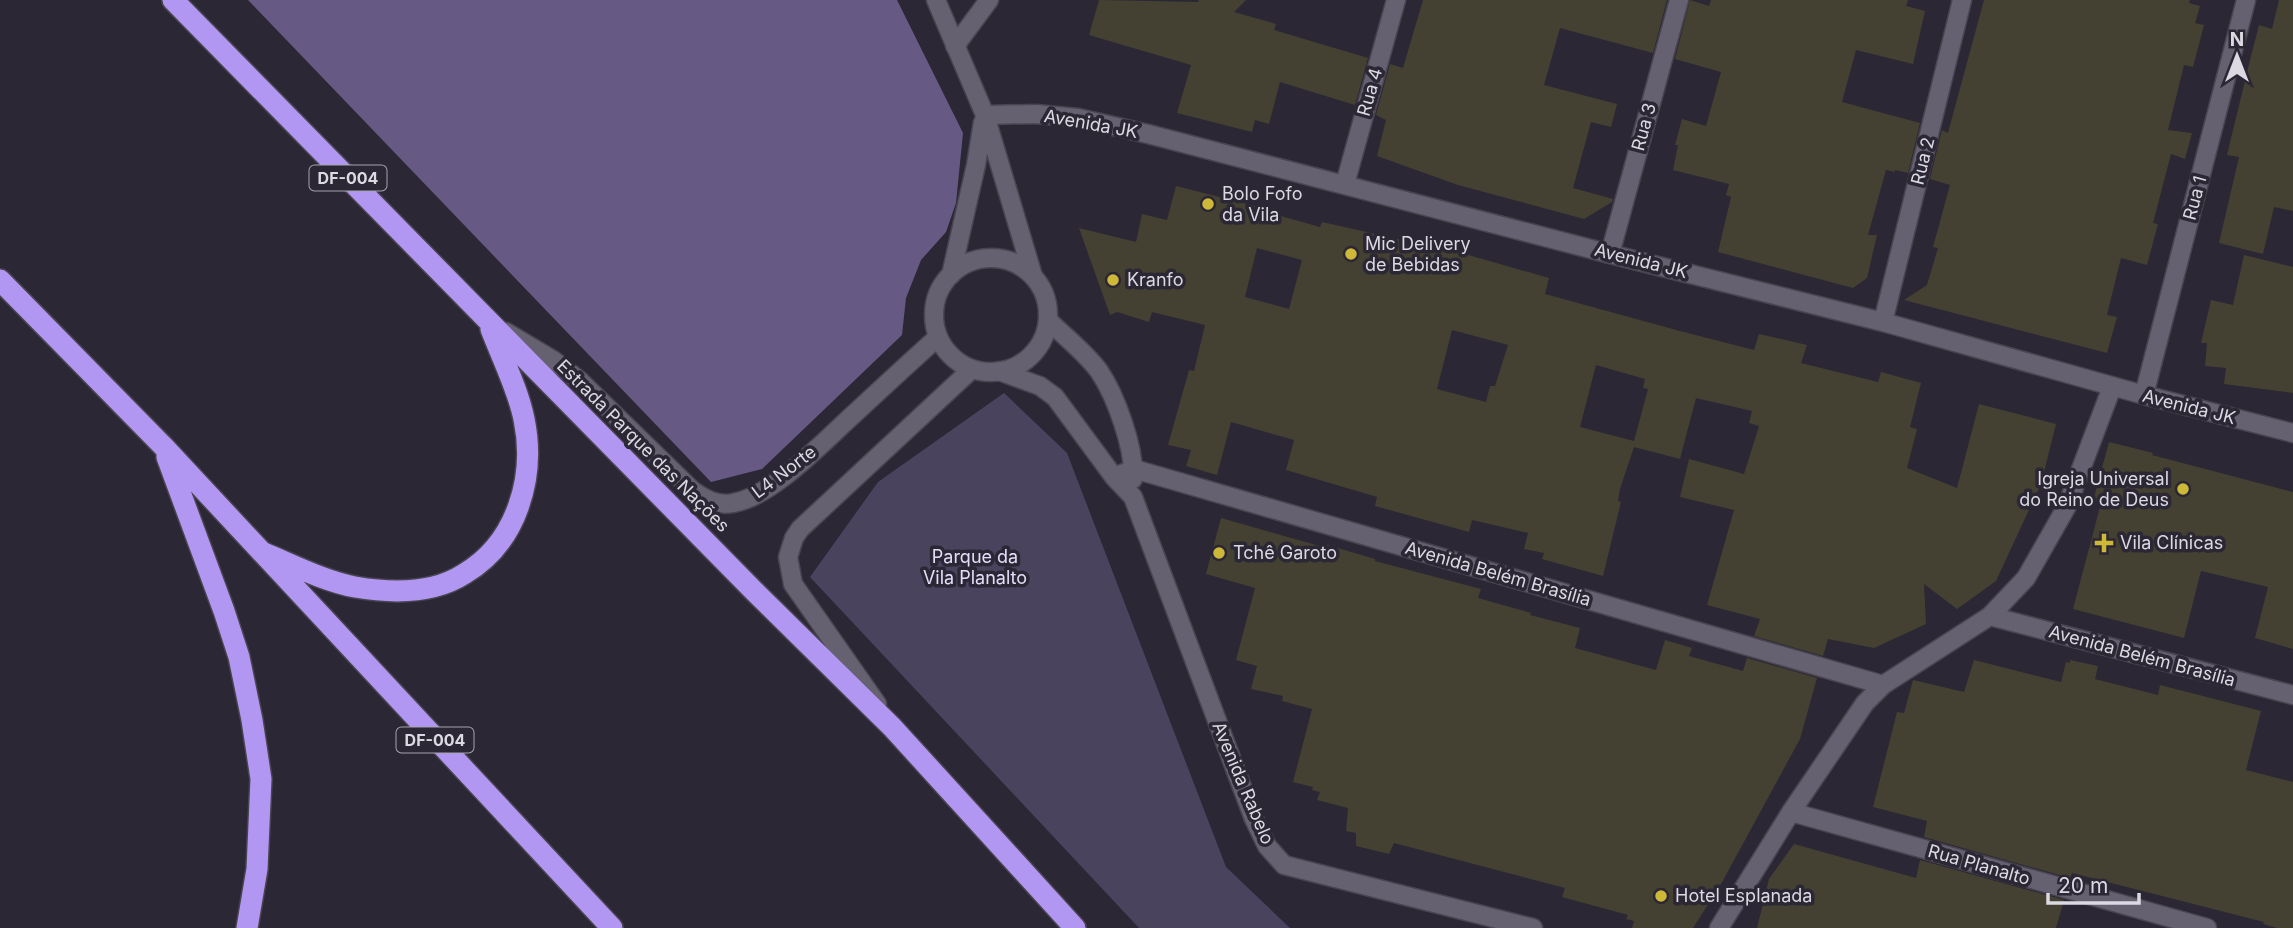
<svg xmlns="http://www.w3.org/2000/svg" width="2293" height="928" font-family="Inter,sans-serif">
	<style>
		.green { fill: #4a435e }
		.forest { fill: #665a84 }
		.building { fill: #444132; fill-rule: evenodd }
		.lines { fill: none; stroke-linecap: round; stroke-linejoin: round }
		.street-casing { stroke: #484450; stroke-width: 21 }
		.secondary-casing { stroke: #484450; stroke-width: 21 }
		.highway-casing { stroke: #484450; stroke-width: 24 }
		.street { stroke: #656171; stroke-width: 18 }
		.secondary { stroke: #656171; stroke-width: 18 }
		.highway { stroke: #b196f2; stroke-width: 21 }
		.poi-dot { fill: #ceb837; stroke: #2b2735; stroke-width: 2.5 }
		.labels { text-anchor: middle; stroke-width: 7; stroke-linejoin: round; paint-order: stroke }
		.shield { fill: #2b2735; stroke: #a6a4ae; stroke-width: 2 }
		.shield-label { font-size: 16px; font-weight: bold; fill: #dbd9e2 }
		.street-label { font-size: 18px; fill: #dbd9e2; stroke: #2b2735 }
		.poi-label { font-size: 18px; fill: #dbd9e2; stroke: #2b2735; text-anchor: start }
		.park-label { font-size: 18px; fill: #e4ddfa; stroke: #2b2735 }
	</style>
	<rect width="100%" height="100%" fill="#2b2735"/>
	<!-- green -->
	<path class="green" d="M1004,393l63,60 159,414 64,61h-151l-329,-351 68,-95z"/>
	<!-- forest -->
	<path class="forest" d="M248,0h649l66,133 -7,70 -10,29 -25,28 -15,38 -4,37 -140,134 -51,13z"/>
	<!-- building -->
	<path class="building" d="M1099,0l99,2 1,-2h47l-12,12 42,12 -2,6 94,28 -13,47 -75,-23 -11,42 -14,-4 -3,12 -75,-19 14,-48 -102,-30z
		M1423,0h244l-14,53 -93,-25 -16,57 73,19 -6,23 -20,-5 -18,66 40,11 -1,3 -28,17 -126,-34 -81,-29 9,-36 -10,-5 14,-51 13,4z
		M1690,0l19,6 2,-6h197l-2,6 19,5 -12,53 -57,-14 -14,52 78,21 -12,50 -13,-3v2l-9,-2 -18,65h9l-10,43 -14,10 -135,-36 13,-55 -5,-2 3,-11 -56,-14 5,-25h-3l7,-26 24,7 15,-54 -46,-13z
		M1984,0h206l-1,3 11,3 -5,17 9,2 -11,42 -9,-2 -16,65 24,3 -7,26 -14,-5 -18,69 5,1 -11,41 -26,-7 -14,57 10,2 -10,36 -203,-53 23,-15 11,-37 -5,-1 17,-62 -20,-6 12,-49 6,3 1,-4z
		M2279,0h14v211l-19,-4 -11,47 -44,-11 20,-86 -12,-2 23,-95 9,-35 13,4z
		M1176,186l91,23 -1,3 54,15 2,-5 143,32 84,24 -4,16 135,37 74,19 5,-16 48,11 -6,18 77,19 3,-10 40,11 -11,44 7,2 -10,39 50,20 22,-84 77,20 -15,60 -45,97 -39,28 -33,-25 2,40 -52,24 -46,-9 -5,17 -69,-20 6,-17 -53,-14 27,-95 -54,-13 9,-38 55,15 15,-48 -10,-3 3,-12 -56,-13 -16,61 -46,-12 -14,42 -2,12 3,1 -18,74 -61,-17 2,-6 -20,-4 4,-16 -56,-13 -3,12 -94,-26 2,-9 -91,-27 8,-30 -63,-18 -14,53 -31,-9 5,-16 -23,-5 21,-75 5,1 11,-46 -53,-13 -3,10 -32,-10 -7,3 -31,-87 57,14 6,-28 25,6zM1257,248l45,12 -13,49 -44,-12zM1452,330l56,15 -13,41h-5l-4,16 -49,-13zM1596,365l49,14 -2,9 5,1 -14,52 -54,-14z
		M2244,255l49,12v126l-69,-9 2,-16 -21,-2 2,-23h-6l10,-43 22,5z
		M2109,442l44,11 -1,2 141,37v157l-38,-11 13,-51 -67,-16 -17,67 -111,-29 28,-106 -8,-2z
		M1221,518l102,29 1,-3 51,15v2l106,28 -3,9 53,15 -1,2 50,13 -5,20 81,22 9,-30 27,8 -3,8 54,15 4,-13 70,20 -17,61 -79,145 -28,44h-61l2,-7 -8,-2 2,-4 -66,-18 3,-9 -171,-45 -5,11 -33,-8v-13l-10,-2 2,-23 -31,-8 3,-8 -8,-2 1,-3 -20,-5 19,-73 -30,-8 1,-5 -32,-7 6,-23 -21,-6 19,-72 -49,-14z
		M1974,660l87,22 5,-20 4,1v-3l28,6 -3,13 63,16 2,-10 101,26 -15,59 47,12v146h-16l-14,-4 1,-2 -192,-49 -2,5 -146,-41 3,-16 -54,-14 24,-95 7,1 9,-33 51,12z
		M1794,844l122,34 4,-18 144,40 -8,28h-299l12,-49z"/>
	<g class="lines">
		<!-- street casing -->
		<g class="street-casing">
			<path id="street" d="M955,46l34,-46
				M985,115l51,-1 42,4 70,16 462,120 273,68 261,73 149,38
				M1345,184l51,-184
				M1610,254l69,-254
				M1049,321c16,16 36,31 50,50 17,25 36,78 34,108
				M1883,322l79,-322
				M999,371l41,15 15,11 59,80 19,20 121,322 13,27 17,19 249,63
				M2144,395l102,-395
				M1114,477l20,-8 749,216
				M1990,616l303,79
				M1791,812l416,116
				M1719,928l72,-116 74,-109 18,-18 107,-69 36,-38 41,-72 45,-119"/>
		</g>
		<!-- secondary casing -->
		<g class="secondary-casing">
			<path id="secondary" d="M936,0l49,115 48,161
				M934 315a57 57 0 1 1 114 0a57 57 0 1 1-114 0Z
				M951,275l25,-110 7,-43
				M506,332l47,28 26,20 114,111c13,9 25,15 40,12 39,-6 92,-63 121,-89 28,-26 56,-52 84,-77
				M877,704l-84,-120 -5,-27 6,-19 6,-9 172,-160"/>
		</g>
		<!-- highway casing -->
		<g class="highway-casing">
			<path id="highway" d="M173,0l581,591 138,136 183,201
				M0,280l163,166 449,482
				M167,457l57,154 15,46 13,63 9,59 -4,90 -10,59
				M264,553c29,12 60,28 91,34 35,6 78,7 109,-13 53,-31 72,-97 60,-155 -6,-30 -22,-61 -33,-90"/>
		</g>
		<!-- street -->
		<use href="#street" class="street"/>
		<!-- secondary -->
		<use href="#secondary" class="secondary"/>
		<!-- highway -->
		<use href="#highway" class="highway"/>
	</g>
	<!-- markers -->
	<g class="poi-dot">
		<circle cx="1208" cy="204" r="7"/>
		<circle cx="1351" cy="254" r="7"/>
		<circle cx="1113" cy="280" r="7"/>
		<circle cx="2183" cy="489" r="7"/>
		<path d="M2100.5 532.5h7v7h7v7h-7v7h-7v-7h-7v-7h7z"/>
		<circle cx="1219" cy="553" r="7"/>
		<circle cx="1661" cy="896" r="7"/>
	</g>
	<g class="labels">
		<!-- shield labels -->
		<g class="shield">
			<rect x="309.5" y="165.5" width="77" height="25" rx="5"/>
			<rect x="396.5" y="727.5" width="77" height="25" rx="5"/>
		</g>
		<g class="shield-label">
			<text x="348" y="184">DF-004</text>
			<text x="435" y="746">DF-004</text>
		</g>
		<!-- street labels -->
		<g class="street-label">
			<text transform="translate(1370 92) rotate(-74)" y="6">Rua 4</text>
			<text transform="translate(1091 124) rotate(10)" y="6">Avenida JK</text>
			<text transform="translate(1644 127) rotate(-75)" y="6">Rua 3</text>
			<text transform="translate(1923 161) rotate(-76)" y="6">Rua 2</text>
			<text transform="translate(2195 198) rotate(-75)" y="6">Rua 1</text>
			<text transform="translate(1641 261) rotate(14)" y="6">Avenida JK</text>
			<text transform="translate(2189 407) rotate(14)" y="6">Avenida JK</text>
			<text transform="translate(643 446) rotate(45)" y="6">Estrada Parque das Nações</text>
			<text transform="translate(784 472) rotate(-37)" y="6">L4 Norte</text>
			<text transform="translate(1498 574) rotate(16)" y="6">Avenida Belém Brasília</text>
			<text transform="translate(2142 656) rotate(15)" y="6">Avenida Belém Brasília</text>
			<text transform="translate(1243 783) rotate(67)" y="6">Avenida Rabelo</text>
			<text transform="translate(1979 865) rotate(16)" y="6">Rua Planalto</text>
		</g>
		<!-- poi labels -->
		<g class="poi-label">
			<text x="1222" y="200">Bolo Fofo<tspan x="1222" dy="21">da Vila</tspan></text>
			<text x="1365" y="250">Mic Delivery<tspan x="1365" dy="21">de Bebidas</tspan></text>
			<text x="1127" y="286">Kranfo</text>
			<text x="2169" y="485" text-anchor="end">Igreja Universal<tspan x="2169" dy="21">do Reino de Deus</tspan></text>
			<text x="2120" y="549">Vila Clínicas</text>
			<text x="1233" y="559">Tchê Garoto</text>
			<text x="1675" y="902">Hotel Esplanada</text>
		</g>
		<!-- park labels -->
		<g class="park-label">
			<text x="975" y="563">Parque da<tspan x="975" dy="21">Vila Planalto</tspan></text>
		</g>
	</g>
	<!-- north arrow -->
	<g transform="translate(2237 56)" stroke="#2b2735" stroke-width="5" paint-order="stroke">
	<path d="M0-5L12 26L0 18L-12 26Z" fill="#dbd9e2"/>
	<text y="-10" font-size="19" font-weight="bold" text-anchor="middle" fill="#dbd9e2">N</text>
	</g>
	<!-- scale -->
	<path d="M2048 893v10h91v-10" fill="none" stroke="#dbd9e2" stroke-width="3.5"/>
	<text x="2058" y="893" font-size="21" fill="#dbd9e2" stroke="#2b2735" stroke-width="5" paint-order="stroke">20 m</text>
</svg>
